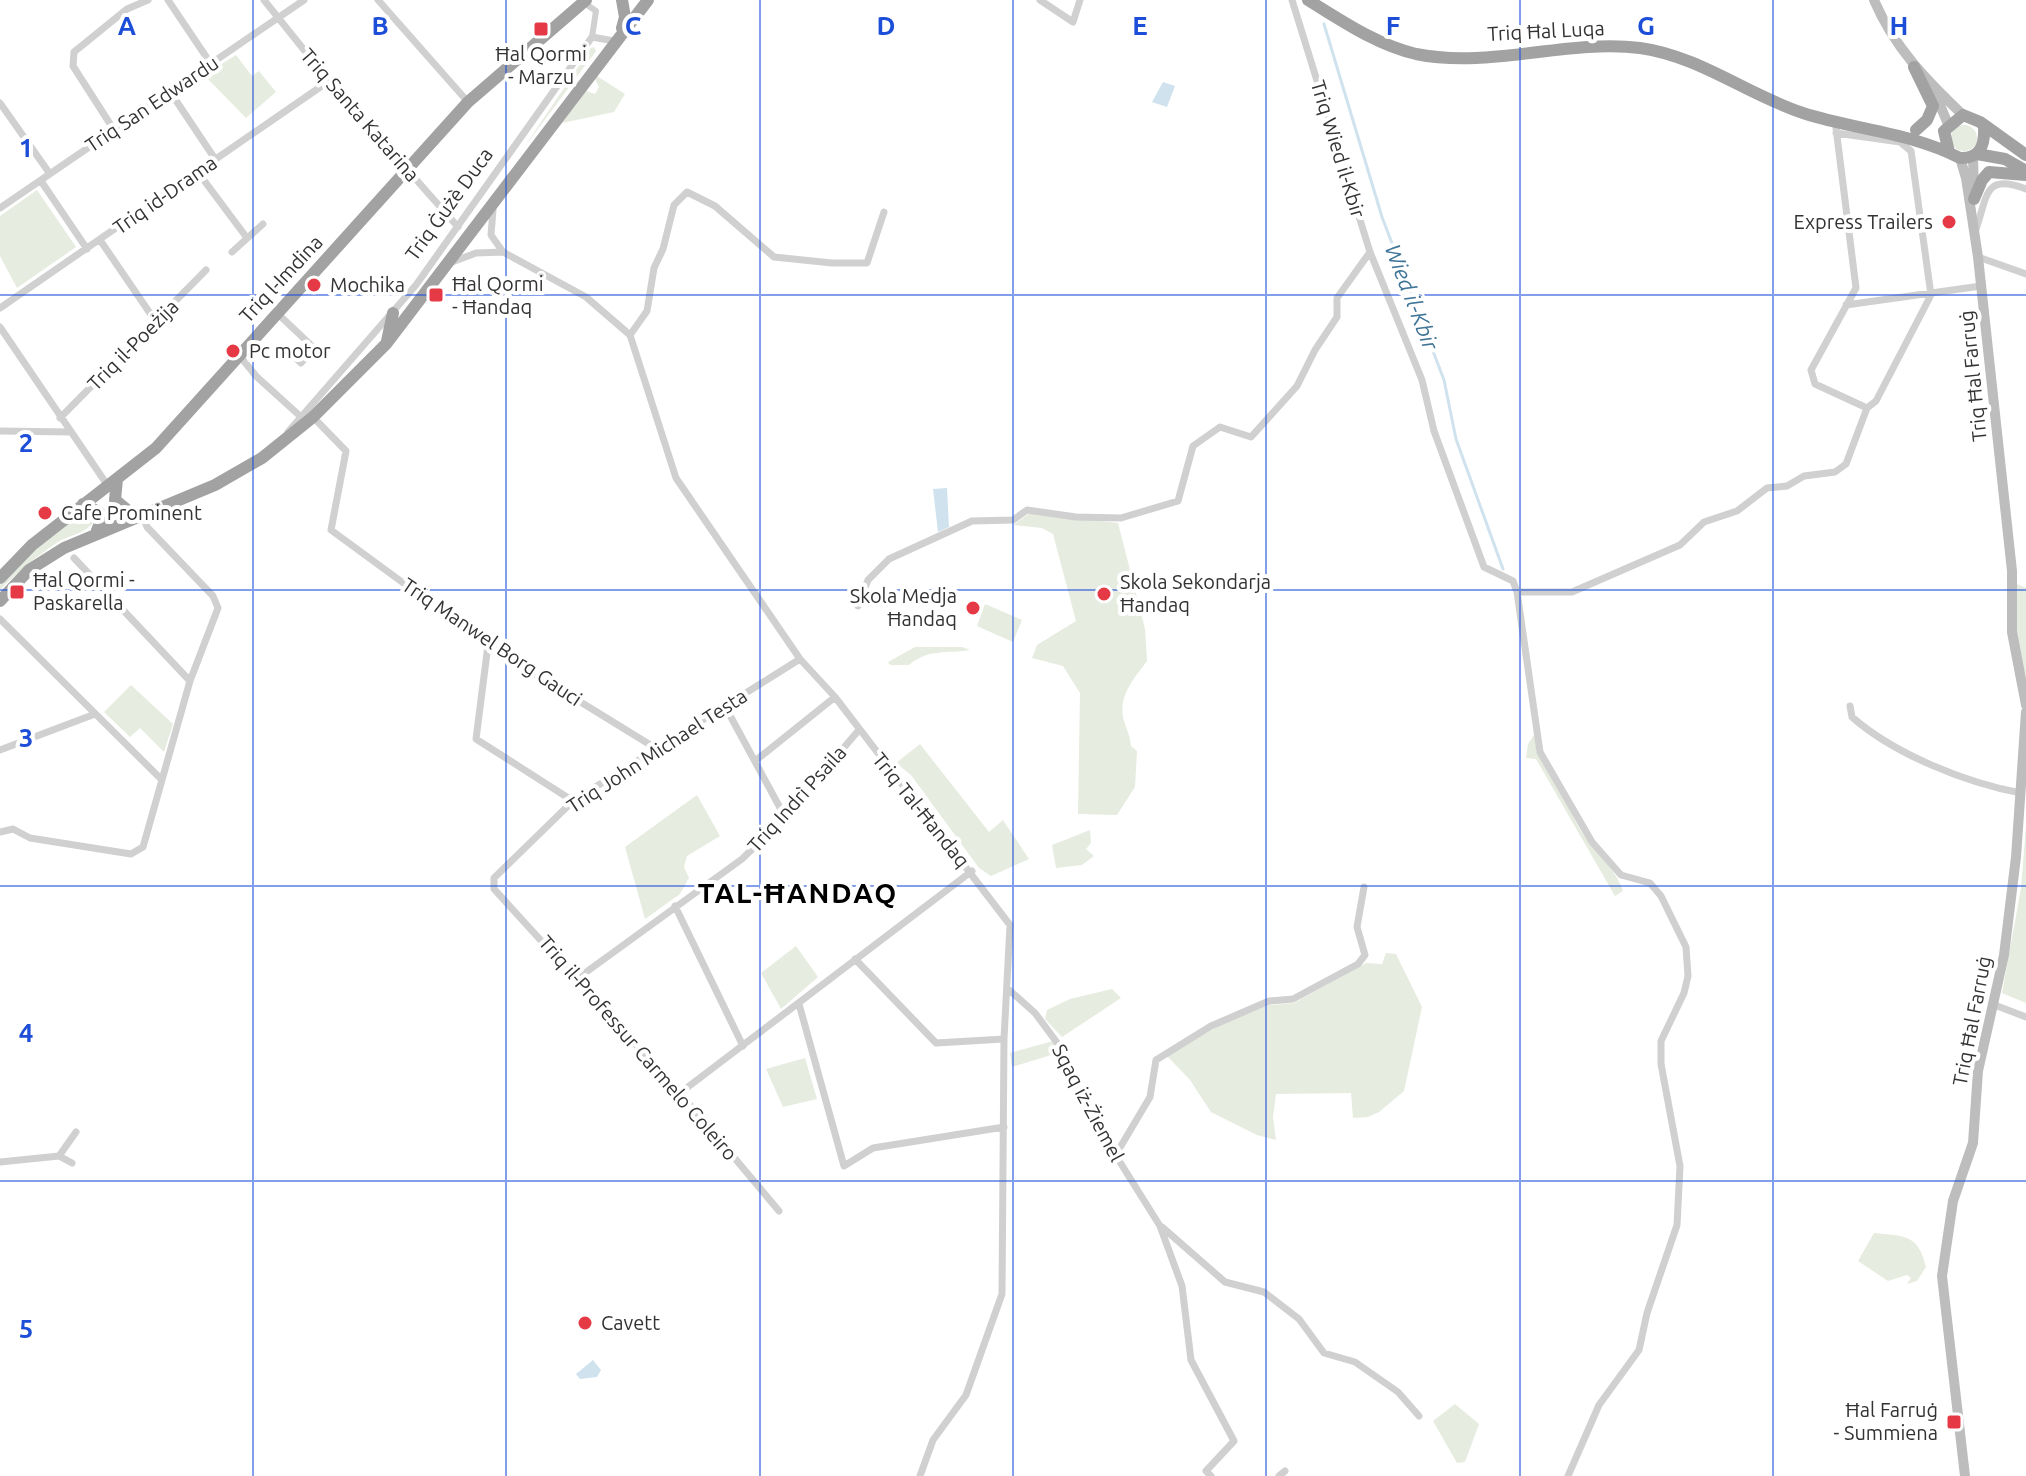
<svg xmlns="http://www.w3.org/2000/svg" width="2026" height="1476" font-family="Ubuntu,sans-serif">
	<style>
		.green { fill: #e6ecdf }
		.water { fill: #cfe2ee }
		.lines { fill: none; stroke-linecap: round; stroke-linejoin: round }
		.stream { stroke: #cfe2ee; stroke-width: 3 }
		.pedestrian { stroke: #d0d0d0; stroke-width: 6 }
		.minor { stroke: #d0d0d0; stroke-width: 7 }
		.secondary { stroke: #bdbdbd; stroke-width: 10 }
		.trunk { stroke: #a2a2a2; stroke-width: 12 }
		.grid { fill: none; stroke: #1d4ed8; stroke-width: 2; stroke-opacity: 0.55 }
		.poi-dot { fill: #e63946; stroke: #fff; stroke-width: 3 }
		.labels { text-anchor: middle; stroke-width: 8; stroke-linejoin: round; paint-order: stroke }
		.street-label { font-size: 20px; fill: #333; stroke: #fff }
		.poi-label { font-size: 20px; fill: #333; stroke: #fff; text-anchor: start }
		.water-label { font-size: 22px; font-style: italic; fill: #3f7597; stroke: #fff }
		.district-label { font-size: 28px; font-weight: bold; letter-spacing: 2px; fill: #000; stroke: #fff }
		.grid-label { font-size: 26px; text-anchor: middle; font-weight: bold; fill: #1d4ed8; stroke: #fff; stroke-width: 8; stroke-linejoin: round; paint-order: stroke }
	</style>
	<rect width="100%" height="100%" fill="#fff"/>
	<!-- green -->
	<path class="green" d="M594,47l2,4 -73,98 68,-101z
		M236,55l16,21 7,-5 17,21 -30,26 -42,-43z
		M597,76l28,18 -11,18 -52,11 24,-32 9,3 4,-7 -4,-8z
		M1951 138a13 13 0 1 1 26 0a13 13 0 1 1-26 0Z
		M37,190l39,57 -59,41 -17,-32v-40z
		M84,512l8,2 3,6c-9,14 -23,14 -37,22 -21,14 -41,30 -58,48v-5l36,-37z
		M1030,513l88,10 27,106 2,32c-13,18 -30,35 -23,60 3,9 6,15 7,25l6,5 -2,36 -18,28 -39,-1 2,-121 -17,-27 -31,-8 5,-13 39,-24 -23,-87 -11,-6 -29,-3z
		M2017,584l9,4v90l-11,-51z
		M985,604l37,16 -9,22 -36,-16z
		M915,647h47l8,3c-23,4 -41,-2 -61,15h-19l-2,-3z
		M131,685l42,39 -9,28 -24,-24 -10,9 -26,-25z
		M1537,730l-1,21c19,23 29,52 44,78 12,22 36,39 43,62l-8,5 -79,-137 -10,-1 2,-14z
		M920,744l69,88 14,-12 26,39 -38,17 -12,-8 -68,-93 -15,-12z
		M697,795l23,41 -33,20 -3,11 5,11 -9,16 -35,25 -20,-72z
		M2026,826v177l-24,-10 19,-105z
		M1090,830l1,13 -5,6 8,7 -12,9 -26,3 -4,-23z
		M796,946l22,31 -37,32 -20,-36z
		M1386,953l10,1 26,53 -18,84 -25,21 -11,5 -15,1 -2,-25 -75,1 -3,23 3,23 -19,-5 -46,-23 -21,-32 -23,-24 55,-32 47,-19 25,-2 72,-40 16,1z
		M1112,989l9,9 -59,39 -17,-18 2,-9 23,-11z
		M1053,1041l8,11 -49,15 -2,-14z
		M805,1058l12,41 -34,8 -17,-38z
		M1874,1233c31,3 44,1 52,34l-9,14 -10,3 4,-6 -4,-3 -19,6 -30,-20z
		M1455,1404l24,20 -14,38 -8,1 -24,-42z"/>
	<!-- water -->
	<path class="water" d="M1163,82l12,4 -8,21 -15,-5z
		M947,488l2,39 -11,5 -5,-43z
		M593,1360l8,10 -4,7 -17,2 -4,-5z"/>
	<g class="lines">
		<!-- stream -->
		<path class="stream" d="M1324,24l58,193 62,163 12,59 47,130"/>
		<!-- pedestrian -->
		<path class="pedestrian" d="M583,2l13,9 -4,26"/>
		<!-- minor -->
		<path class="minor" d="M168,0l43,64
			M264,0l65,81 129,146
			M378,0l90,102
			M1040,0l33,22 7,-22
			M1292,0l78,252 52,128 12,51 50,136 29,14 4,11 23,160 52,90 29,33 29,8 11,13 25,51 2,29 -4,17 -23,48v23l19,102 -3,59 -30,88 -8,37 -40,55 -31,71
			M171,93l44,66
			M0,103l50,71
			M1836,128l20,160 -45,82 4,14 52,24
			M114,130l-41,-64 1,-14 53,-43 21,-9
			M197,171l50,67
			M41,181l46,68
			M0,208l304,-208
			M493,210l-2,25 12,17 83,45 44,38 46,143 124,181 35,38 175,228 -6,114 -2,255 -36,101 -33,45 -13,36
			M1975,232c13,-35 8,-60 51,-43
			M100,240l56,82
			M232,252l31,-28
			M1978,257l48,17
			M452,262l24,-9 27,-1
			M1846,305l135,-19
			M0,308l329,-227
			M277,313l37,35 -13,15 -17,-15
			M0,327l108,159
			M630,335l17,-24 7,-43 9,-19 11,-44 13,-13 28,14 59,51 58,6h35l17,-51
			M239,355l17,21 44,40
			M313,417l33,34 -15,79 157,115 169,104
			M60,418l146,-148
			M0,431l70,1
			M288,432l128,-147 176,-248 22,4
			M74,558l116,123
			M1517,592h55l108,-47 24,-23 33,-11 30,-23 20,-2 17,-10 31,-4 11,-8 21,-56 9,-7 55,-106 -20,-144 -11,-9 -64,-9
			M858,606l10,-26 21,-21 83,-38 41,-1 14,-10 49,7 45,1 57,-17 15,-55 27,-19 31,10 46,-51 18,-36 22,-33v-19l33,-46
			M0,619l160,159
			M488,645l-12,94 97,62
			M1850,706l2,11c42,37 114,66 169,76
			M726,708l59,109
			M0,750l95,-36
			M755,761l80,-64
			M0,832l13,-3 17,9 101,16 12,-7 47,-166 28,-73 -5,-12 -66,-69 -4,-11
			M675,906l68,140
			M855,959l81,84 68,-4
			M578,978l164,-119 43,-42 73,-86
			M1007,988l28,25 29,39 8,24 31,59 57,91 22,60 9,74 43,81 -28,30 5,5
			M799,1004l45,162 29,-18 131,-21
			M1992,1004l34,13
			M680,1093l292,-222
			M59,1156l17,-24
			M1115,1156l35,-59 6,-37 55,-34 58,-25 24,-2 65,-35 7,-9 -8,-28 7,-40
			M0,1162l59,-6 13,7
			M779,1211l-99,-118 -186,-204v-11l79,-77 227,-142
			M1162,1227l63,55 39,10 35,27 25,34 31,9 43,30 21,24
			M1279,1476l6,-5"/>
		<!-- secondary -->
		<path class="secondary" d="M1874,0c20,47 52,80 89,115
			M1934,91l14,33
			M1973,157l1,34
			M1960,158l6,20 12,79 34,314v61l14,73
			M1965,1476l-23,-200 11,-75 20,-58 5,-72 26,-116 12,-98 10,-145"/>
		<!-- trunk -->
		<path class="trunk" d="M1308,0c34,21 69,45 108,54 73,15 151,-15 224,-6 59,8 108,47 163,65 52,17 107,19 157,45 19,1 25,-12 24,-30
			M622,28l3,-11 -3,-17
			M1914,67l19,39 -6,14 -11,10
			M1949,152l-5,-21 19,-16 17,7 46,33
			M1977,154l28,5 21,12
			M1974,199l8,-19 7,-8 37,3
			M387,341l6,-28
			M117,479l-2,21 22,18
			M83,504l16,8 1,11 -4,10
			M0,578l32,-33 124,-97 312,-346 118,-102
			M0,601l29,-31 35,-22 151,-63 47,-27 51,-41 73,-73 262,-344"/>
	</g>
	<!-- grid -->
	<path class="grid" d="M253,0v1476M506,0v1476M760,0v1476M1013,0v1476M1266,0v1476M1520,0v1476M1773,0v1476M0,295h2026M0,590h2026M0,886h2026M0,1181h2026"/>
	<!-- markers -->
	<g class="poi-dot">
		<rect x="533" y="21" width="16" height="16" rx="4"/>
		<circle cx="1949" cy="222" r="8"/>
		<circle cx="314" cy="285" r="8"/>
		<rect x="428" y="287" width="16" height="16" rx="4"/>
		<circle cx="233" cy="351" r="8"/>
		<circle cx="45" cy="513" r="8"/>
		<rect x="9" y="584" width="16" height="16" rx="4"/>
		<circle cx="1104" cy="594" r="8"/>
		<circle cx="973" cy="608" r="8"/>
		<circle cx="585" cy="1323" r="8"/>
		<rect x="1946" y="1414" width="16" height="16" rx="4"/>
	</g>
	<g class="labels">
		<!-- street labels -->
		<g class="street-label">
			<text transform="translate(1546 31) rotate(-3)" y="7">Triq Ħal Luqa</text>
			<text transform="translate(152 104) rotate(-34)" y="7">Triq San Edwardu</text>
			<text transform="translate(360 115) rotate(49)" y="7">Triq Santa Katarina</text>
			<text transform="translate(1338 149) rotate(73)" y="7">Triq Wied il-Kbir</text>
			<text transform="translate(165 195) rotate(-35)" y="7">Triq id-Drama</text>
			<text transform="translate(449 204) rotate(-54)" y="7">Triq Ġużè Duca</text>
			<text transform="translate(281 279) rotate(-47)" y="7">Triq l-Imdina</text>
			<text transform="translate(133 345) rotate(-45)" y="7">Triq il-Poeżija</text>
			<text transform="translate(1973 376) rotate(-96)" y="7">Triq Ħal Farruġ</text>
			<text transform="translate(492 642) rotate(34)" y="7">Triq Manwel Borg Gauci</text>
			<text transform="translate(657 751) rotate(-33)" y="7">Triq John Michael Testa</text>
			<text transform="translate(797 799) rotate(-48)" y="7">Triq Indrì Psaila</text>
			<text transform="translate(921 810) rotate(51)" y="7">Triq Tal-Ħandaq</text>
			<text transform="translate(1972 1021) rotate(-79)" y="7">Triq Ħal Farruġ</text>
			<text transform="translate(638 1048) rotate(49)" y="7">Triq il-Professur Carmelo Coleiro</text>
			<text transform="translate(1088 1103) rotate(62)" y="7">Sqaq iż-Żiemel</text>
		</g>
		<!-- poi labels -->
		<g class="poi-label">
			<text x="541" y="61" text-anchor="middle">Ħal Qormi<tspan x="541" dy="23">- Marzu</tspan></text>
			<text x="1933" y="229" text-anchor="end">Express Trailers</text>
			<text x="452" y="291">Ħal Qormi<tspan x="452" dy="23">- Ħandaq</tspan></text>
			<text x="330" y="292">Mochika</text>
			<text x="249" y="358">Pc motor</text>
			<text x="61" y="520">Cafe Prominent</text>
			<text x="33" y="587">Ħal Qormi -<tspan x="33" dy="23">Paskarella</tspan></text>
			<text x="1120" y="589">Skola Sekondarja<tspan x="1120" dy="23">Ħandaq</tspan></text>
			<text x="957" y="603" text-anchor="end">Skola Medja<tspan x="957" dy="23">Ħandaq</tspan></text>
			<text x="601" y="1330">Cavett</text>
			<text x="1938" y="1417" text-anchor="end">Ħal Farruġ<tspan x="1938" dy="23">- Summiena</tspan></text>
		</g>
		<!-- water labels -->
		<g class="water-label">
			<text transform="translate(1412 297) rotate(69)" y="8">Wied il-Kbir</text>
		</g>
		<!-- district labels -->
		<g class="district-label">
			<text x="798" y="903">TAL-ĦANDAQ</text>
		</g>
	</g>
	<g class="grid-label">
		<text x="127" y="35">A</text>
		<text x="380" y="35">B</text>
		<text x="633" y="35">C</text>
		<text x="886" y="35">D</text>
		<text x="1140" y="35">E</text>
		<text x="1393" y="35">F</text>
		<text x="1646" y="35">G</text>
		<text x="1899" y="35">H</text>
		<text x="26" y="157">1</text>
		<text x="26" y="452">2</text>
		<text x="26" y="747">3</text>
		<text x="26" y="1042">4</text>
		<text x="26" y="1338">5</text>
	</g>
</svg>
